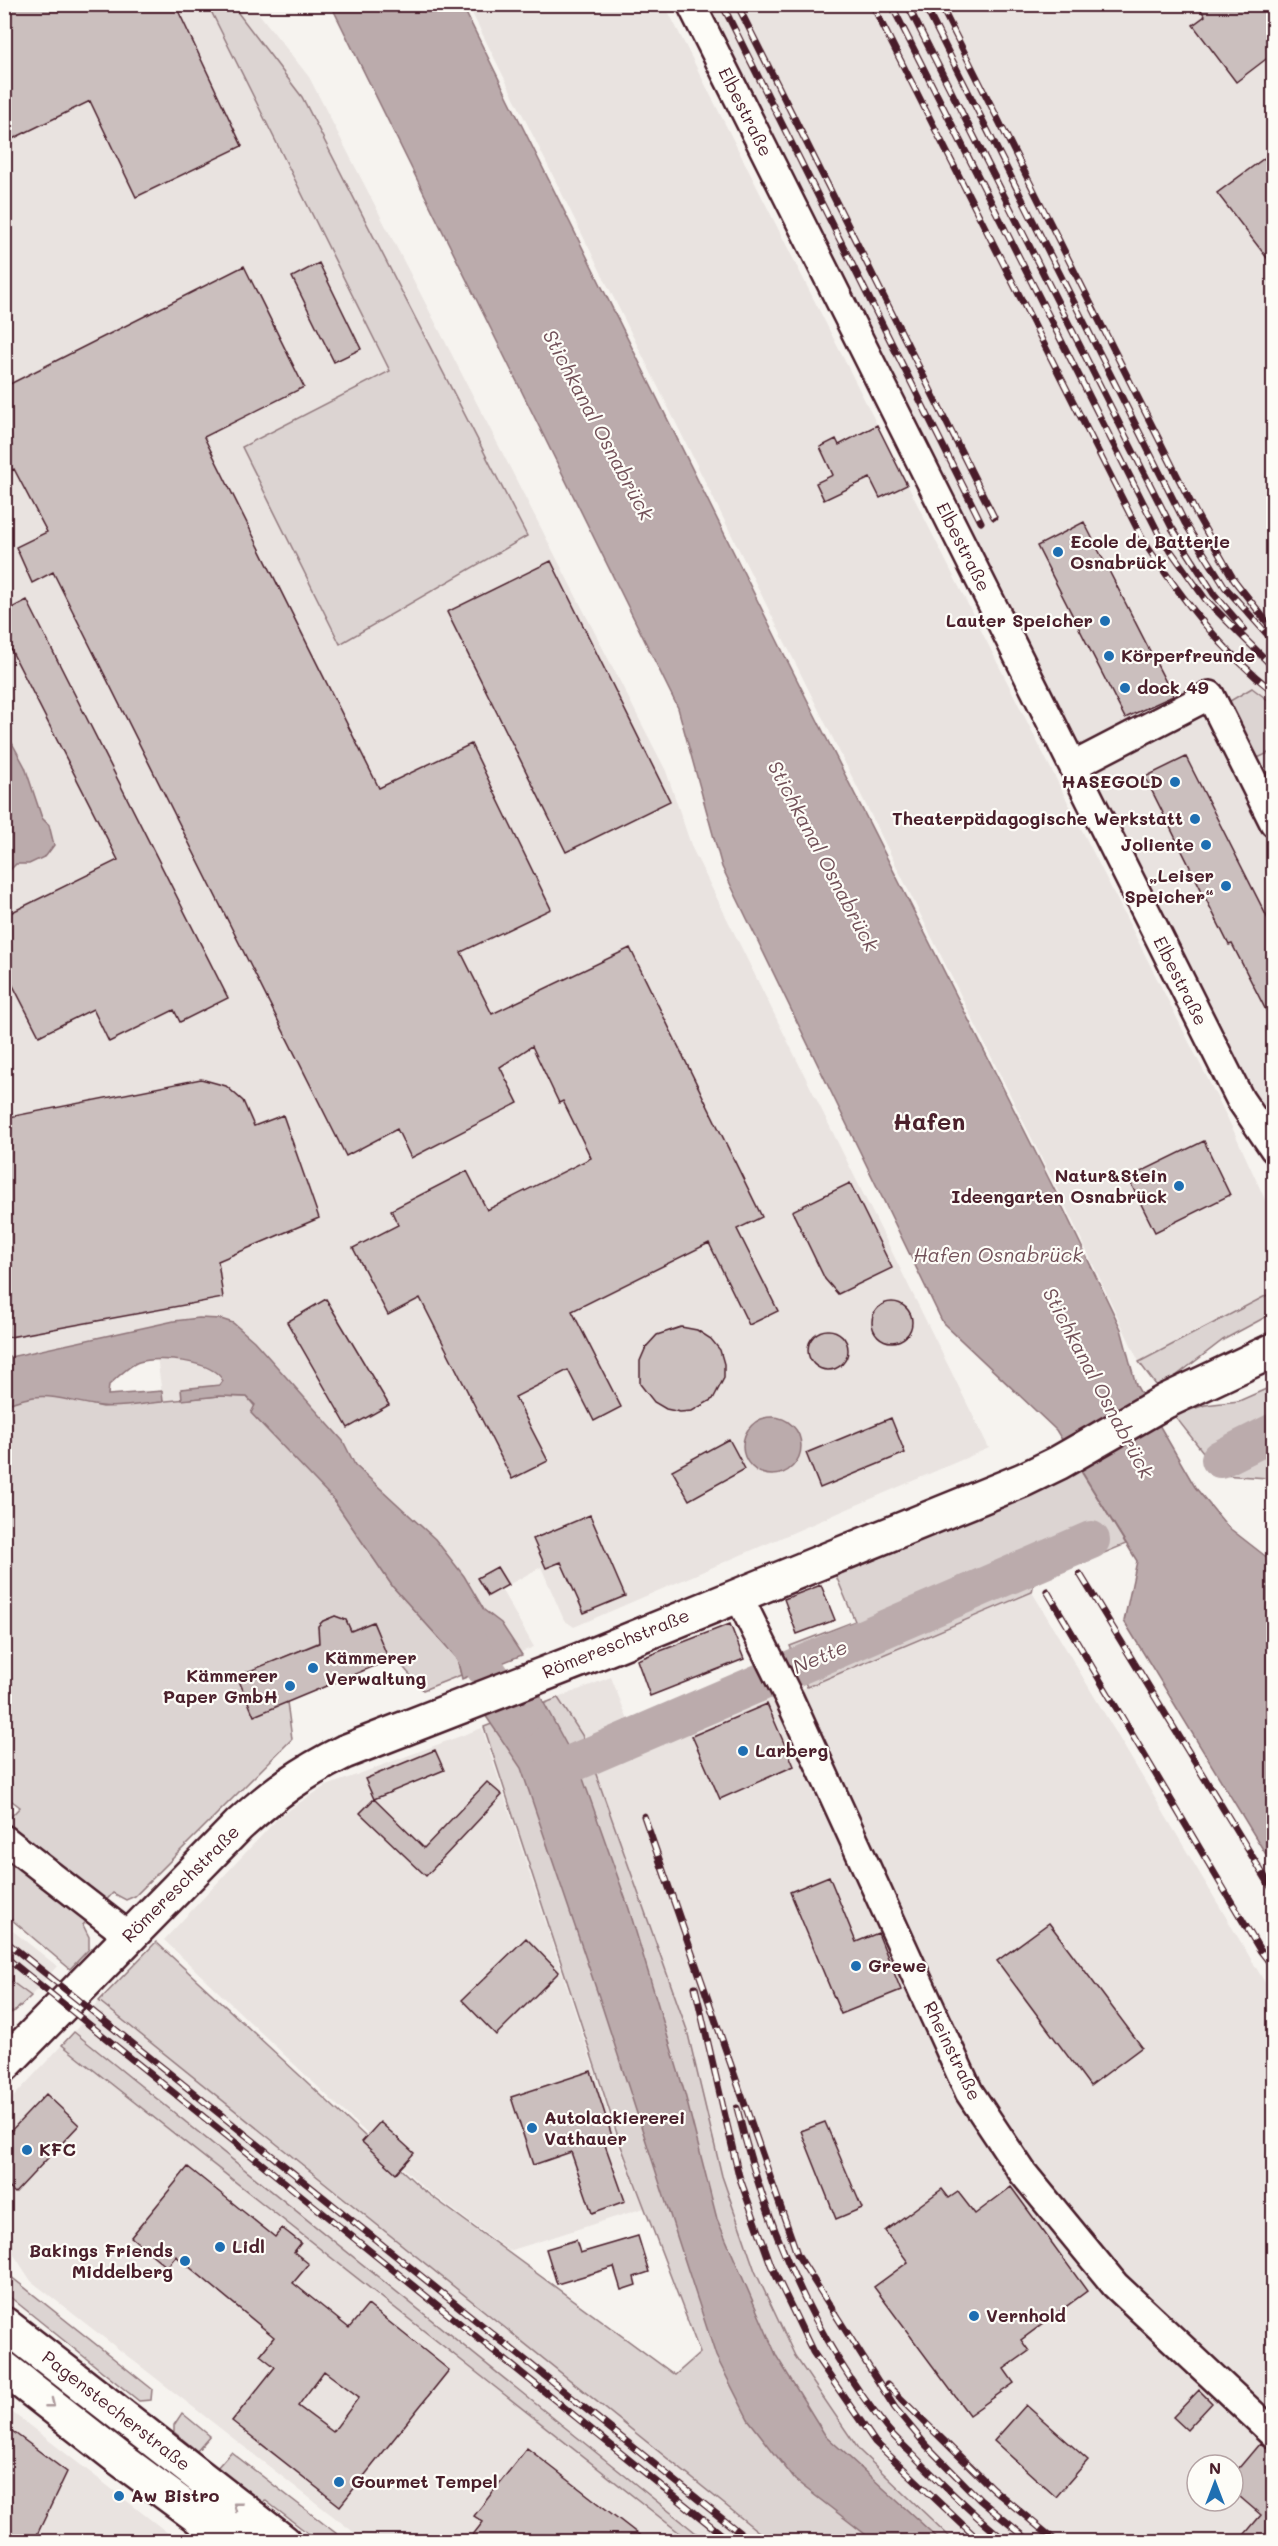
<svg xmlns="http://www.w3.org/2000/svg" width="1278" height="2546" font-family="Mali,sans-serif">
	<style>
		.built { fill: #e9e3e0; fill-rule: evenodd }
		.green { fill: #dcd4d2; stroke: #937a7e; stroke-width: 1.5 }
		.water { fill: #bbabac; stroke: #8e7378; stroke-width: 1.5 }
		.lines { fill: none; stroke-linecap: round; stroke-linejoin: round }
		.river { stroke: #bbabac; stroke-width: 38 }
		.building { fill: #cbbfbe; stroke: #4a1f2b; stroke-width: 1.5; fill-rule: evenodd }
		.minor-casing { stroke: #4a1f2b; stroke-width: 32 }
		.major-casing { stroke: #4a1f2b; stroke-width: 38 }
		.minor { stroke: #fdfcf7; stroke-width: 27 }
		.major { stroke: #fdfcf7; stroke-width: 33 }
		.rail-casing { stroke: #4a1f2b; stroke-width: 7 }
		.rail { stroke: #fdfcf7; stroke-width: 4.5; stroke-dasharray: 14; stroke-linecap: butt }
		.oneway { stroke: #ac999b }
		.poi-dot { fill: #1f6fb2; stroke: #fdfcf7; stroke-width: 2 }
		.labels { text-anchor: middle; stroke-width: 4.5; stroke-linejoin: round; paint-order: stroke }
		.street-label { font-size: 18px; fill: #4a1f2b; stroke: #fdfcf7 }
		.poi-label { font-size: 18px; font-weight: bold; fill: #4a1f2b; stroke: #fdfcf7; text-anchor: start }
		.water-label { font-size: 20px; font-style: italic; fill: #725058; stroke: #fdfcf7 }
		.district-label { font-size: 24px; font-weight: bold; fill: #4a1f2b; stroke: #fdfcf7 }
	</style>
	<rect width="100%" height="100%" fill="#f6f3ef"/>
	<filter id="ink" filterUnits="userSpaceOnUse"><feTurbulence type="fractalNoise" baseFrequency=".0167" numOctaves="2"/><feDisplacementMap in="SourceGraphic" scale="12" xChannelSelector="R" yChannelSelector="G"/><feConvolveMatrix kernelMatrix="1 2 1 2 8 2 1 2 1" color-interpolation-filters="sRGB"/></filter>
	<g filter="url(#ink)">
		<!-- built -->
		<path class="built" d="M5,5h247l57,72 357,694 26,77 297,600 -415,179 -10,-7 -23,-53 -40,22 33,58 -111,43 -30,-35 -6,2 2,3 -135,56 -99,-262 8,-52 -10,-75 -148,30z
			M468,5h197l566,1120 42,92v75l-134,70 -73,-155z
			M707,5h566v699l-21,-16 11,68 10,-5v369l-18,-25z
			M1032,1592l241,404v545h-319l-95,-91 -64,-94 -40,-85 -33,-95 -35,-146 -105,-295 -24,-37 53,-21 30,76 123,-53 43,-13zM1197,2465h36v36h-36z
			M482,1728l137,418 25,62 -135,43 -85,-63 -260,-248 115,-123 20,-14 25,-16z
			M4,1924l53,42 -26,30 -26,-20z
			M99,2001l671,540h-64l-632,-509z
			M62,2045l628,496h-325l-334,-260 -26,-40 -1,-134z
			M4,2406l91,70 83,65h-173z"/>
		<!-- green -->
		<path class="green" d="M208,5h24l70,92 225,439 -187,108 -98,-197 148,-76z
			M1252,688l21,16v47l-20,9 -28,-56z
			M1273,1292v21l-50,27 -64,49 -20,-27z
			M1273,1386v89l-5,3 -47,-3 -47,-60 31,-10 34,-4z
			M52,1395l51,12 116,-11 28,1 86,102 60,88 64,71 4,17 -38,15 -30,-35 -6,2 -14,-35 -22,9 -5,-11 -11,-4 -12,5 -5,6 4,14 -84,36 49,25 5,37 -157,157 -9,4 -13,-7 -30,32 6,12v12l-19,20 -65,-55v-91l15,-16 -16,-12 1,-390 23,-9z
			M1079,1468l47,76 -92,38 -2,10 -225,95 -17,-41 65,-25 -19,-45 196,-82z
			M558,1698l24,37 105,295 35,146 33,95 40,85 64,94 95,91h-184l-671,-540 57,-59 266,247 253,186 25,-22 -79,-207 -137,-419z
			M4,1976l27,20 -16,15 -10,4z
			M74,2032l632,509h-16l-628,-496z
			M5,2272l147,117 -1,11 -12,1 -134,-108z
			M182,2413l28,23 -13,15 -23,-19v-7z
			M231,2452l115,89h-28l-52,-40 -8,2 -42,-34z"/>
		<!-- water -->
		<path class="water" d="M331,5h131l321,647 273,541 65,136 15,56 59,102 33,40 45,35v304l-149,-245 13,-60 -81,-131 -113,-107 -221,-456 -44,-159z
			M5,730l20,37 17,51 7,7 5,20 -8,11 -17,8h-13l-11,11z
			M199,1318l22,1 12,4 21,18 89,100 12,24 80,74 29,37 20,34 17,13 21,32 -60,24 -5,-21 -64,-71 -60,-88 -82,-86 4,-8 -8,-8 -28,-1 -37,4 -1,-11 39,-4 3,-4c-10,-21 -64,-25 -84,-19 -10,3 -22,16 -30,23l-1,10 54,-4 1,11c-19,1 -42,7 -62,4 -42,-5 -52,-18 -96,-1v-47l169,-37z
			M743 1446a29 29 0 1 1 58 0a29 29 0 1 1-58 0Z
			M531,1679l49,91 49,139 56,185 32,125 60,138 48,78 116,106h-67l-79,-61 -47,-61 -32,-63 -117,-359 -78,-229 -46,-68z"/>
		<g class="lines">
			<!-- river -->
			<path class="river" d="M1220,1459l54,-27
				M458,1628l62,92
				M550,1773l541,-233"/>
		</g>
		<!-- building -->
		<path class="building" d="M4,4h171l67,142 -106,51 -46,-96 -86,42z
			M1197,4h77v21l-7,5 7,9v14l-38,29 -43,-57 12,-9z
			M1274,151v116l-57,-74z
			M319,263l42,86 -27,13 -42,-85z
			M244,266l60,121 -100,50 175,351 92,-44 80,165 -90,43 31,62 138,-66 132,269 -25,12 41,82 -29,14 -40,-82 -137,68 49,96 -27,14 -26,-51 -53,27 33,64 -36,18 -92,-181 -32,17 -35,-67 45,-23 -7,-15 76,-39 20,39 104,-52 -28,-57 -4,2 -27,-57 -32,21 18,36 -107,55 -14,-29 -51,27 -293,-584 -21,11 -16,-36 31,-15 -33,-63 -10,5v-87z
			M877,425l30,60 -27,13 -10,-20 -46,22 -8,-17 17,-8 -13,-28 16,-8 3,6z
			M1084,522l89,174 -48,22 -88,-172z
			M551,561l119,240 -104,51 -119,-240z
			M27,600l201,398 -48,24 -6,-12 -65,32 -16,-33 -54,27 -35,-68v-52l114,-56 -114,-224v-24z
			M1186,757l88,174v95l-42,-82 -3,1 -84,-168z
			M201,1079l25,7 17,15 11,25 29,-11 36,103 -101,43 5,37 -219,40v-220z
			M1204,1141l26,54 -75,37 -27,-54z
			M850,1183l42,85 -54,26 -13,-15 -33,-68z
			M326,1299l63,106 -41,23 -61,-106z
			M872 1322a20 20 0 1 1 40 0a20 20 0 1 1-40 0Z
			M681,1327l16,3 14,9 9,11 4,14v14l-11,21 -21,12 -12,1 -14,-3 -12,-7 -14,-18v-23l6,-14 11,-12z
			M808 1350a20 20 0 1 1 40 0a20 20 0 1 1-40 0Z
			M891,1418l14,35 -85,35 -14,-35z
			M729,1439l16,30 -56,31 -17,-30z
			M590,1515l35,81 -41,17 -23,-51 -15,6 -13,-29z
			M497,1567l11,18 -20,11 -11,-18z
			M821,1585l14,35 -38,14 -13,-35z
			M335,1616l11,4 5,11 22,-9 16,38 -135,56 -17,-40 82,-33 -1,-17 5,-5z
			M730,1624l14,35 -94,37 -13,-36z
			M767,1704l27,62 -74,33 -28,-63z
			M435,1750l9,20 -70,29 -9,-20z
			M487,1782l15,13 -76,81 -66,-63 14,-14 50,49z
			M829,1876l27,66 22,-9 23,57 -60,24 -51,-122z
			M1049,1923l93,124 -52,39 -93,-125z
			M526,1938l33,34 -63,63 -34,-35z
			M591,2071l22,68 -9,3 21,59 -33,12 -21,-61 -38,13 -22,-68z
			M46,2094l33,31 -64,68 -11,-10v-45z
			M380,2122l34,31 -18,20 -34,-31z
			M825,2122l37,86 -26,11 -35,-88z
			M188,2167l87,70 7,-9 19,15 -7,9 15,12 -16,19 56,45 19,-23 81,65 -109,136 -108,-85 43,-54 -15,-12 14,-18 -98,-81 -9,11 -36,-30zM324,2371l35,26 -26,35 -35,-26z
			M1011,2187l76,104 -66,49 8,11 -25,18 10,14 -45,32 -95,-128 34,-25 -23,-31 57,-42 7,9 9,-6 17,22z
			M638,2236l11,36 -15,5 2,8 -15,5 -7,-23 -57,17 -11,-35 30,-9 4,13z
			M1199,2390l13,13 -25,27 -14,-13z
			M1026,2405l62,55 -32,37 -62,-56z
			M4,2425l63,47 -33,69h-30z
			M1260,2443l14,9v89h-21l-9,-6 17,-20 -28,-24v-16z
			M527,2448l120,93h-179l15,-19 -9,-6z"/>
		<g class="lines">
			<!-- minor casing -->
			<g class="minor-casing">
				<path id="minor" d="M691,4l549,1095 34,50
					M1073,766l137,-71 64,128
					M738,1595l51,103 180,394 54,81 92,112 159,149
					M4,1839l125,97"/>
			</g>
			<!-- major casing -->
			<g class="major-casing">
				<path id="major" d="M4,2065l235,-240c35,-32 62,-52 105,-73l236,-92 443,-180 35,-17 108,-62 108,-51
					M4,2324l280,218
					M4,2368l116,91 112,83"/>
			</g>
			<!-- minor -->
			<use href="#minor" class="minor"/>
			<!-- major -->
			<use href="#major" class="major"/>
			<!-- rail casing -->
			<g class="rail-casing">
				<path id="rail" d="M722,4l259,518
					M737,4l257,513
					M872,4l272,538c37,55 77,109 130,150
					M891,4l269,532 46,64 68,68
					M907,4l265,524 42,66 30,35
					M924,4l261,519 40,64 49,55
					M940,4l258,513 36,63 40,51
					M1080,1574l194,318
					M1047,1591l213,359 14,18
					M644,1816l153,438 98,154 30,36 55,56 51,42
					M4,1940l747,602
					M4,1956l727,586
					M695,1987l44,189 32,89 42,87 62,90 106,100
					M737,2108c28,115 74,225 148,318 10,13 24,24 35,36 28,28 56,55 87,80
					M887,2385l106,104 64,53"/>
			</g>
			<!-- rail -->
			<use href="#rail" class="rail"/>
		</g>
		<!-- one-way arrows -->
		<defs><path id="oneway-chevron" d="M-2-3.5L2.5 0L-2 3.5" fill="none" stroke-width="1.6" stroke-linecap="round" stroke-linejoin="round" transform="scale(1.5)"/></defs>
		<g class="oneway">
			<use href="#oneway-chevron" transform="translate(51 2404) rotate(38)"/>
			<use href="#oneway-chevron" transform="translate(237 2506) rotate(-142)"/>
		</g>
	</g>
	<!-- markers -->
	<g class="poi-dot">
		<circle cx="1058" cy="552" r="6"/>
		<circle cx="1105" cy="621" r="6"/>
		<circle cx="1109" cy="656" r="6"/>
		<circle cx="1125" cy="688" r="6"/>
		<circle cx="1175" cy="782" r="6"/>
		<circle cx="1195" cy="819" r="6"/>
		<circle cx="1206" cy="845" r="6"/>
		<circle cx="1226" cy="886" r="6"/>
		<circle cx="1179" cy="1186" r="6"/>
		<circle cx="313" cy="1668" r="6"/>
		<circle cx="290" cy="1686" r="6"/>
		<circle cx="743" cy="1751" r="6"/>
		<circle cx="856" cy="1966" r="6"/>
		<circle cx="532" cy="2128" r="6"/>
		<circle cx="27" cy="2150" r="6"/>
		<circle cx="220" cy="2247" r="6"/>
		<circle cx="185" cy="2261" r="6"/>
		<circle cx="974" cy="2316" r="6"/>
		<circle cx="339" cy="2482" r="6"/>
		<circle cx="119" cy="2496" r="6"/>
	</g>
	<g class="labels">
		<!-- street labels -->
		<g class="street-label">
			<text transform="translate(745 112) rotate(63)" y="6">Elbestraße</text>
			<text transform="translate(963 547) rotate(63)" y="6">Elbestraße</text>
			<text transform="translate(1180 981) rotate(63)" y="6">Elbestraße</text>
			<text transform="translate(616 1644) rotate(-22)" y="6">Römereschstraße</text>
			<text transform="translate(181 1884) rotate(-45)" y="6">Römereschstraße</text>
			<text transform="translate(952 2051) rotate(64)" y="6">Rheinstraße</text>
			<text transform="translate(116 2411) rotate(38)" y="6">Pagenstecherstraße</text>
		</g>
		<!-- poi labels -->
		<g class="poi-label">
			<text x="1070" y="548">Ecole de Batterie<tspan x="1070" dy="21">Osnabrück</tspan></text>
			<text x="1093" y="627" text-anchor="end">Lauter Speicher</text>
			<text x="1121" y="662">Körperfreunde</text>
			<text x="1137" y="694">dock 49</text>
			<text x="1163" y="788" text-anchor="end">HASEGOLD</text>
			<text x="1183" y="825" text-anchor="end">Theaterpädagogische Werkstatt</text>
			<text x="1194" y="851" text-anchor="end">Joliente</text>
			<text x="1214" y="882" text-anchor="end">„Leiser<tspan x="1214" dy="21">Speicher“</tspan></text>
			<text x="1167" y="1182" text-anchor="end">Natur&amp;Stein<tspan x="1167" dy="21">Ideengarten Osnabrück</tspan></text>
			<text x="325" y="1664">Kämmerer<tspan x="325" dy="21">Verwaltung</tspan></text>
			<text x="278" y="1682" text-anchor="end">Kämmerer<tspan x="278" dy="21">Paper GmbH</tspan></text>
			<text x="755" y="1757">Larberg</text>
			<text x="868" y="1972">Grewe</text>
			<text x="544" y="2124">Autolackiererei<tspan x="544" dy="21">Vathauer</tspan></text>
			<text x="39" y="2156">KFC</text>
			<text x="232" y="2253">Lidl</text>
			<text x="173" y="2257" text-anchor="end">Bakings Friends<tspan x="173" dy="21">Middelberg</tspan></text>
			<text x="986" y="2322">Vernhold</text>
			<text x="351" y="2488">Gourmet Tempel</text>
			<text x="131" y="2502">Aw Bistro</text>
		</g>
		<!-- water labels -->
		<g class="water-label">
			<text transform="translate(598 425) rotate(62)" y="7">Stichkanal Osnabrück</text>
			<text transform="translate(823 856) rotate(62)" y="7">Stichkanal Osnabrück</text>
			<text x="998" y="1262">Hafen Osnabrück</text>
			<text transform="translate(1098 1383) rotate(62)" y="7">Stichkanal Osnabrück</text>
			<text transform="translate(820 1657) rotate(-23)" y="7">Nette</text>
		</g>
		<!-- district labels -->
		<g class="district-label">
			<text x="929" y="1130">Hafen</text>
		</g>
	</g>
	<!-- margin -->
	<rect width="1278" height="2546" fill="none" stroke="#fdfcf7" stroke-width="24"/>
	<rect x="12" y="12" width="1254" height="2522" fill="none" stroke="#4a1f2b" stroke-width="2" filter="url(#ink)"/>
	<!-- north arrow -->
	<g transform="translate(1215 2483)"><circle r="28" fill="#fdfcf7" stroke="#b5a4a5" stroke-width="1.5"/>
	<path d="M0-4.5L10 22L0 15L-10 22Z" fill="#1f6fb2"/>
	<text y="-9" font-size="16" font-weight="bold" text-anchor="middle" fill="#4a1f2b">N</text>
	</g>
</svg>
